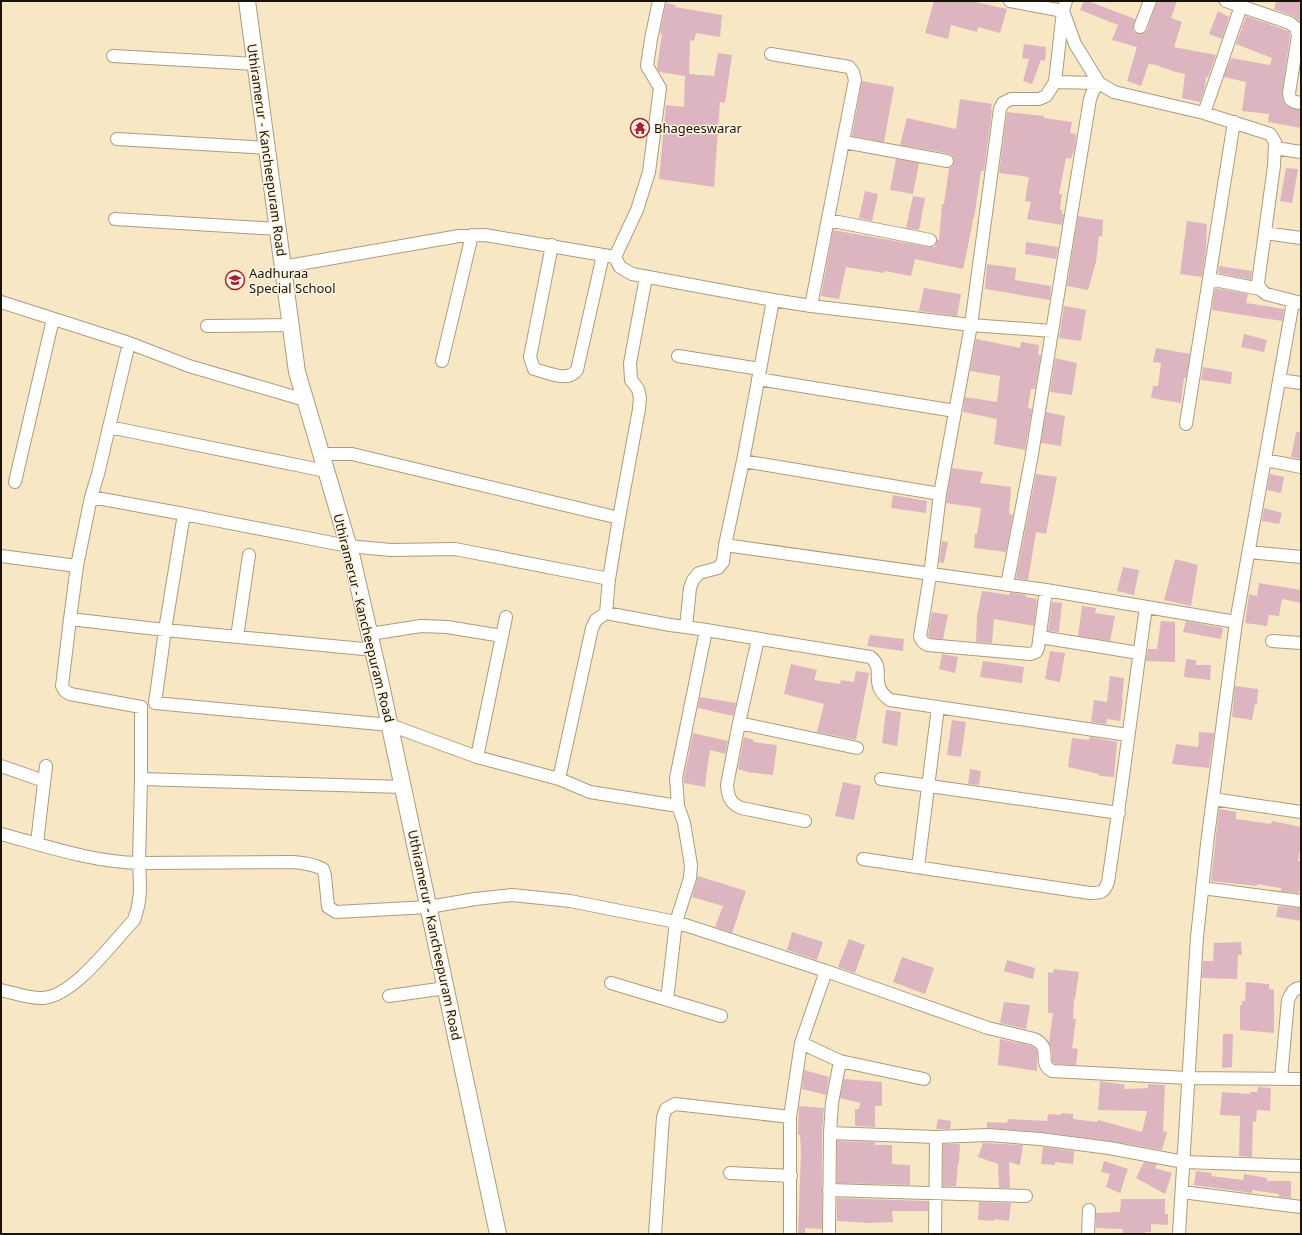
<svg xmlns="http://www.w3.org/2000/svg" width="1302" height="1235" font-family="'Noto Sans',sans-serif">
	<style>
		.building { fill: #dcb5c0 }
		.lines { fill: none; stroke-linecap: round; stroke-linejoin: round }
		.minor-casing { stroke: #ac9c7c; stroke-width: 14 }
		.major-casing { stroke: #ac9c7c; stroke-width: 18 }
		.minor { stroke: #fff; stroke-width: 12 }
		.major { stroke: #fff; stroke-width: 16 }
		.labels { text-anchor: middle; stroke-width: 3; stroke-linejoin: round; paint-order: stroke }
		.poi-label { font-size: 13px; fill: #191307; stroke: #fff5e1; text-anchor: start }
		.street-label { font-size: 13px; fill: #191307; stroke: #fff5e1 }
	</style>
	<rect width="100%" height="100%" fill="#f8e7c5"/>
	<!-- building -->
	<path class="building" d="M934,1h37l36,8 -7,24 -22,-6 -1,5 -26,-7 -3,14 -23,-6z
		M1084,1h4l47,18 -2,10 1,3 7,2 3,-1 3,-3 10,-29h20l-6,17 11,4 -8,25 42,8 -8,22h-2l-1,10 -5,15 -18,-4 3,-24 -9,-2 -23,-8 -1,1 -3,-2 -8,23 -14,-5 10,-34 -25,-7 6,-15 -38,-15z
		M1276,1h25v21l-8,-6 -19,-7z
		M666,3l10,2 -1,2 47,8 -2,22 -24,-4 -2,8 -4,-1 -1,34 25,2 4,-23 14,2 -7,48 -5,-1 -6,85 -55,-8 7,-74 18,2 1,-31 -26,-4 -2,-4 5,-34 -2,-1z
		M1218,11l11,6 -7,22 -13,-5z
		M1246,16l40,14 3,2 1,4 -8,58 1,7 3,4 8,4 7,1v18l-33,-6 1,-8 -27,-3 4,-29 -22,-5 7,-19 39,7 2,-7 -36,-14z
		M1024,44l22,3 -1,14 -4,-1 -9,24 -9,-3 6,-22 -7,-1z
		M862,81l32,6 -10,55 -32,-6z
		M960,99l32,5 -1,6h1l-8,61h-3l-7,47h-1l-1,8 -9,43 -48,-10 -4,17 -26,-5 -1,2 -38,-6 -7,32 -18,-3 12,-66 96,17h6l2,-7h2l3,-36h2l5,-36 4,-2 1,-7 -2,-4 -6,-2 -46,-8 7,-27 49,11z
		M1007,112l37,4v2l28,4 -2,11 6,1 -1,13 -4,12 -5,-1 -7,36h3l-2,16h2v4h2l-2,11 -35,-6 4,-17 -6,-1 4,-24 -30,-4z
		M896,159l23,4 -6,31 -23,-4z
		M1286,168l12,1 -6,34 -12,-2z
		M865,191l13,3 -6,27 -13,-3z
		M913,196l12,2 -6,32 -13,-2z
		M1078,216l25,4 -1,17 -3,-1 -3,26 -8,28 -21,-4z
		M1187,221l20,3 -1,24 -4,29 -22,-3z
		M1026,242l32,5 -2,12 -31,-5z
		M987,264l29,4 -1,12 36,6 -1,14 -65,-11z
		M1219,266l33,5 -1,9 -33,-7z
		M924,288l37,6 -4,22 -38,-5z
		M1215,288l33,6 -2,9 38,6 -2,12 -70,-11z
		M1064,306l22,4 -5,31 -22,-3z
		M1244,334l23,6 -3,12 -23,-5z
		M976,339l44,9 1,-6 18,3 -1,10h3l-6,34h-4l-3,19 4,1 -7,41 -31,-6 3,-25 -34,-7 2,-15 32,5 3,-26 -30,-5z
		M1156,348l34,6 -4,24h-2l-3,25 -30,-5 2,-12h5l3,-23 -8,-1z
		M1055,358l22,5 -5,32 -22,-3z
		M1203,367l29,5 -1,12 -30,-4z
		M1046,412l19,4 -4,30 -20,-3z
		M1296,432h5v27l-10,-2z
		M952,468l31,4 -3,11 31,4 -2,27 4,1 -7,37 -32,-4 1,-14h2l4,-26 -35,-5z
		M1036,474l21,3 -11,57 -10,-2 -8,48 -12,-2z
		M1270,474l14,3 -3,16 -14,-3z
		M893,495l34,6 -1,12 -35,-5z
		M1264,508l18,5 -3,11 -17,-3z
		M942,541l6,1 -4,21 -5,-1z
		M1175,559l23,6 -7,41 -27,-6z
		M1123,567l16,3 -5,25 -17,-4z
		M1259,583l42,7v13l-19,-4 -3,17 -10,-1 -2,11 -22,-3 4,-29 8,2z
		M982,591l27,4 1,-3 16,3v2l11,2 -3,27 -40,-7 -2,24 -16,-1 1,-26z
		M1052,602l10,1 -3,29 -11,-1z
		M1082,606l14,2 -1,5 20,3 -5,25 -32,-5z
		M932,612l16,3 -5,24 -13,-1 -2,-3z
		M1161,621l14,1v40l-29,-1 2,-12h9z
		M1186,621l37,7 -2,11 -38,-7z
		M870,635l34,4 -1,12 -36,-5z
		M1050,651l15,2 -5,29 -15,-3z
		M942,654l16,3 -3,16 -16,-4z
		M1186,659l10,1v5h15l-1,15 -26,-3z
		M983,661l41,6 -2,16 -42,-6z
		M791,664l26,6 -3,10 26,4 1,-4 13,2 2,-11 13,2 -13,67 -39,-8 7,-28 -40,-10z
		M1110,676l14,2 -2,21h1l-3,22 -13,-2 -1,5 -15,-2 3,-22 13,2z
		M1235,686l23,3 -1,15h-2l-3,16 -20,-3z
		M700,697l36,6 -3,13 -35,-8z
		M886,710l15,2 -4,34 -15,-3z
		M952,720l14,2 -5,35 -14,-2z
		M1199,732l15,1 -5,35 -37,-4 4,-20 22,3z
		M693,733l35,8 -3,13 -15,-4 -4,26 -1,11 -21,-4v-5z
		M744,737l10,3 -1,2 24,3 -4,30 -25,-3 -10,-3z
		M1090,737l27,5 -3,35 -15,-1v-2l-31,-7 4,-29 17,2z
		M970,769l11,2 -2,14 -11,-1z
		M843,782l18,4 -7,34 -19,-4z
		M1219,809l17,3v7l35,5 1,-3 29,6v17l-3,17h3v23l-2,9 -18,-2v-3l-24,-4v2l-46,-5z
		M698,876l48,15 -14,42 -17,-6 8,-21 -31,-9z
		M1278,906l23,2v13l-25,-4z
		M792,932l31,10 -6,18 -30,-10z
		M849,939l16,6 -10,28 -17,-6z
		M1241,942l1,13h-4l-1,24 -35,-1 1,-17h10l1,-18z
		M902,957l32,11 -9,26 -32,-12z
		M1007,960l28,8 -2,11 -29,-8z
		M1054,969l25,3 -4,27h-1l-1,20h3l-4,29 6,1 -2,16 -21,-1 -3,-3v-11l-3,-8 4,-29h-5v-41l5,1z
		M1246,982l23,2v5l5,1v43l-34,-3v-25h2v-4h3z
		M1004,1002l26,3 -4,24 -26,-6z
		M1223,1034h10l-1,33 -10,1z
		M1000,1039l31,7 4,2 2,4v19l-39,-6z
		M804,1070l25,7 -3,18 -24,-6z
		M844,1079l38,3v24h-7v21l-20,-1v-17h4l1,-6 -20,-5z
		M1100,1081l25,4 -1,4 24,-1v-4l17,1 -2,46 4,1 -5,18 -52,-9 -69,-9 -54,-4v-6l20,1 1,-4 39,2 1,-7 13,1v-2l12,1v5l24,3 1,-2 44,12 5,-21 -49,-1z
		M1258,1087l13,1 -1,23 -13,-1 -1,12 -3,-1 -1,36 -13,-1 1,-40 -20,-1 2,-23 28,2v-2h7z
		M799,1106l25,2 -2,25v96l-17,-1v6h-7l3,-83 -1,-16h-2z
		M938,1119l13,2 -1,8h-14z
		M837,1141l38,1v3h17v19l18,1v20l-73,-2z
		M983,1143l40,2 -3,20 -11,-3 1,26h-11l-1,-24 -20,-7z
		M943,1144h17l-1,19h-1l-2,23h-13z
		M1043,1147l31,4 -1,13 -18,-2v3l-14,-1z
		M1104,1161l24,8 -8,24 -14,-6 4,-13 -9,-2z
		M1144,1162l13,2 -2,4 17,5 -7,21 -29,-16z
		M1196,1171l16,2 -1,3 32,4 1,-6 23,4v3h24v17l-12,-1v-3l-27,-4v3l-58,-8z
		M837,1198l91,3v10h-36l1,11 -25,1 -31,-2z
		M1121,1199h44v15h3v11l-17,-1v8h-6v2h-22v-5l-27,-1v-15l24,-1z
		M979,1202l32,1 -2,18 -15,-2v2l-16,-1z"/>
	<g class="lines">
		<!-- minor casing -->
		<g class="minor-casing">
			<path id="minor" d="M659,1l-8,38 -4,27 13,22 -11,84 -12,38 -22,47 5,10 12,7 141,26 38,6 160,19 -31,169 -10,81 -10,62 3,5 5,3 102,9 6,-2 2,-4 8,-58
				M1010,1l53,10 12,33 24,39 15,9 90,21 66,21 5,8 -1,24 -16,117 2,6 6,5 35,9
				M1226,1l64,22 6,5 2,8 -9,57 1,6 5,3 6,1
				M1140,27l10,-26
				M771,54l78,13 4,5 2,8 -44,226
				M113,56l143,8
				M1055,82l44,1
				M1204,113l37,-107
				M1234,122l-25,157 51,10
				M117,139l150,9
				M844,142l103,19
				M1275,148l26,4
				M115,219l163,10
				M828,220l102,20
				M1265,233l36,5
				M552,245l-22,112 4,12c12,3 34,14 43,1l26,-115
				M282,267l177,-31 26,-1 130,22
				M1,302l128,41 60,23 116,34
				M207,326l83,-1
				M1052,331l-81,-6 29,-216 3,-6 8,-4h28l7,-3 9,-14 8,-71 3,-10
				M678,356l82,13
				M442,361l30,-126
				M758,379l197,32
				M1279,380l22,3
				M1186,424l23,-145
				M109,427l217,44
				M320,454h32l267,64 -10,61
				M1265,460l36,7
				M743,461l197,33
				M15,482l38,-163
				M91,497l93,17 -19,116 -10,73 235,22 87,32 82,22 31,13 88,14
				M184,514l164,32 43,4 64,-1 154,30 -3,34
				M619,518l20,-109 1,-11 -2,-9 -7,-9 -1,-17 16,-86
				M725,545l321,45 190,32
				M1249,552l52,5
				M1,556l76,10 -7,53 95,11 209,20
				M77,566l14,-69 7,-23 31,-131
				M1007,585l24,-125 59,-361 3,-8 6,-8
				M70,619l-8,67 3,5 5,3 71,13v72l262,8
				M706,630l-20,-3 4,-39 3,-8 6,-7 19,-5 5,-6 2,-17 18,-84 30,-161
				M370,634l51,-8 26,1 55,9
				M237,637l12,-82
				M1040,637l99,16
				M758,639l-19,84 -12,62c1,12 3,18 14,23l64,13
				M1272,641l29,2
				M739,723l118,25
				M477,757l29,-140
				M1,766l43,15
				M559,779l33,-151 4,-8 10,-7 64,12 16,2
				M881,779l238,34
				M1213,799l88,13
				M1,834c45,12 91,28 138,29l2,-84
				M37,843l9,-77
				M863,859l227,34c11,0 14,0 18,-11 14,-92 25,-184 38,-275
				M918,867l20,-160
				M1202,888l99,13
				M611,983l110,33
				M1,990c13,3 28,9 42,8 31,-2 70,-56 91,-78 8,-21 6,-36 5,-57l154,-1c11,1 20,2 30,7l2,7 3,31 8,5 93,-5 46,-8 37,-4 58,6 106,21 14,-44 1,-13 -7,-42 -6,-17 -2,-28 30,-148 164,27c17,11 -3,27 20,43l238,35
				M389,996l57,-8
				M667,1000l9,-78 150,49 162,57 46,11c20,9 2,23 18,32l136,7 113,1
				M801,1043l25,-72
				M840,1061l84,18
				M1281,1079l7,-79c3,-6 5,-12 13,-12
				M730,1173l61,3
				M829,1190l197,6
				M1182,1192l119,15
				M655,1234l8,-117 3,-8 9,-5 115,13
				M790,1234v-117l11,-74 39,18 -8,42 -2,30 106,4 52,-2 52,4 69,9 75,14 117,4
				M829,1234l1,-101
				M935,1234l1,-97
				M1088,1234l1,-24
				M1179,1234l18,-297 10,-93 29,-222 57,-320"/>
		</g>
		<!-- major casing -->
		<g class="major-casing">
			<path id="major" d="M247,1l50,371 55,186 28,122 118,554"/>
		</g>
		<!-- minor -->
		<use href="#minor" class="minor"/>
		<!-- major -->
		<use href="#major" class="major"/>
	</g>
	<!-- icons -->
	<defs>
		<g id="temple-ring" transform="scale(1)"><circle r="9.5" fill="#fff5e1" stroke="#b01d2e" stroke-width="1.5"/><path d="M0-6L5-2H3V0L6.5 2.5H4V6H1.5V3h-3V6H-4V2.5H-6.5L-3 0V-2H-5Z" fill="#b01d2e"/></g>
		<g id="school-ring" transform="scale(1)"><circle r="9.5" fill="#fff5e1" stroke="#b01d2e" stroke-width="1.5"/><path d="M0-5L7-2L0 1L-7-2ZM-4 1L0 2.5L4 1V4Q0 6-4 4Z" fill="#b01d2e"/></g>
	</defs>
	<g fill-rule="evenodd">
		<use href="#temple-ring" x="640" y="128"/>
		<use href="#school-ring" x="235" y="280"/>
	</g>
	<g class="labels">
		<!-- poi labels -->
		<g class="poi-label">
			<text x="654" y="133">Bhageeswarar</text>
			<text x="249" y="278">Aadhuraa<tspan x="249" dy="15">Special School</tspan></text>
		</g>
		<!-- street labels -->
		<g class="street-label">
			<text transform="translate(267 150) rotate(82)" y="5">Uthiramerur - Kancheepuram Road</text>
			<text transform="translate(364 618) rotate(76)" y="5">Uthiramerur - Kancheepuram Road</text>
			<text transform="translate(435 935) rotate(78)" y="5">Uthiramerur - Kancheepuram Road</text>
		</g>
	</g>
	<!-- border -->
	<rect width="1302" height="1235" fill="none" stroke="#191307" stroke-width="4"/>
</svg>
